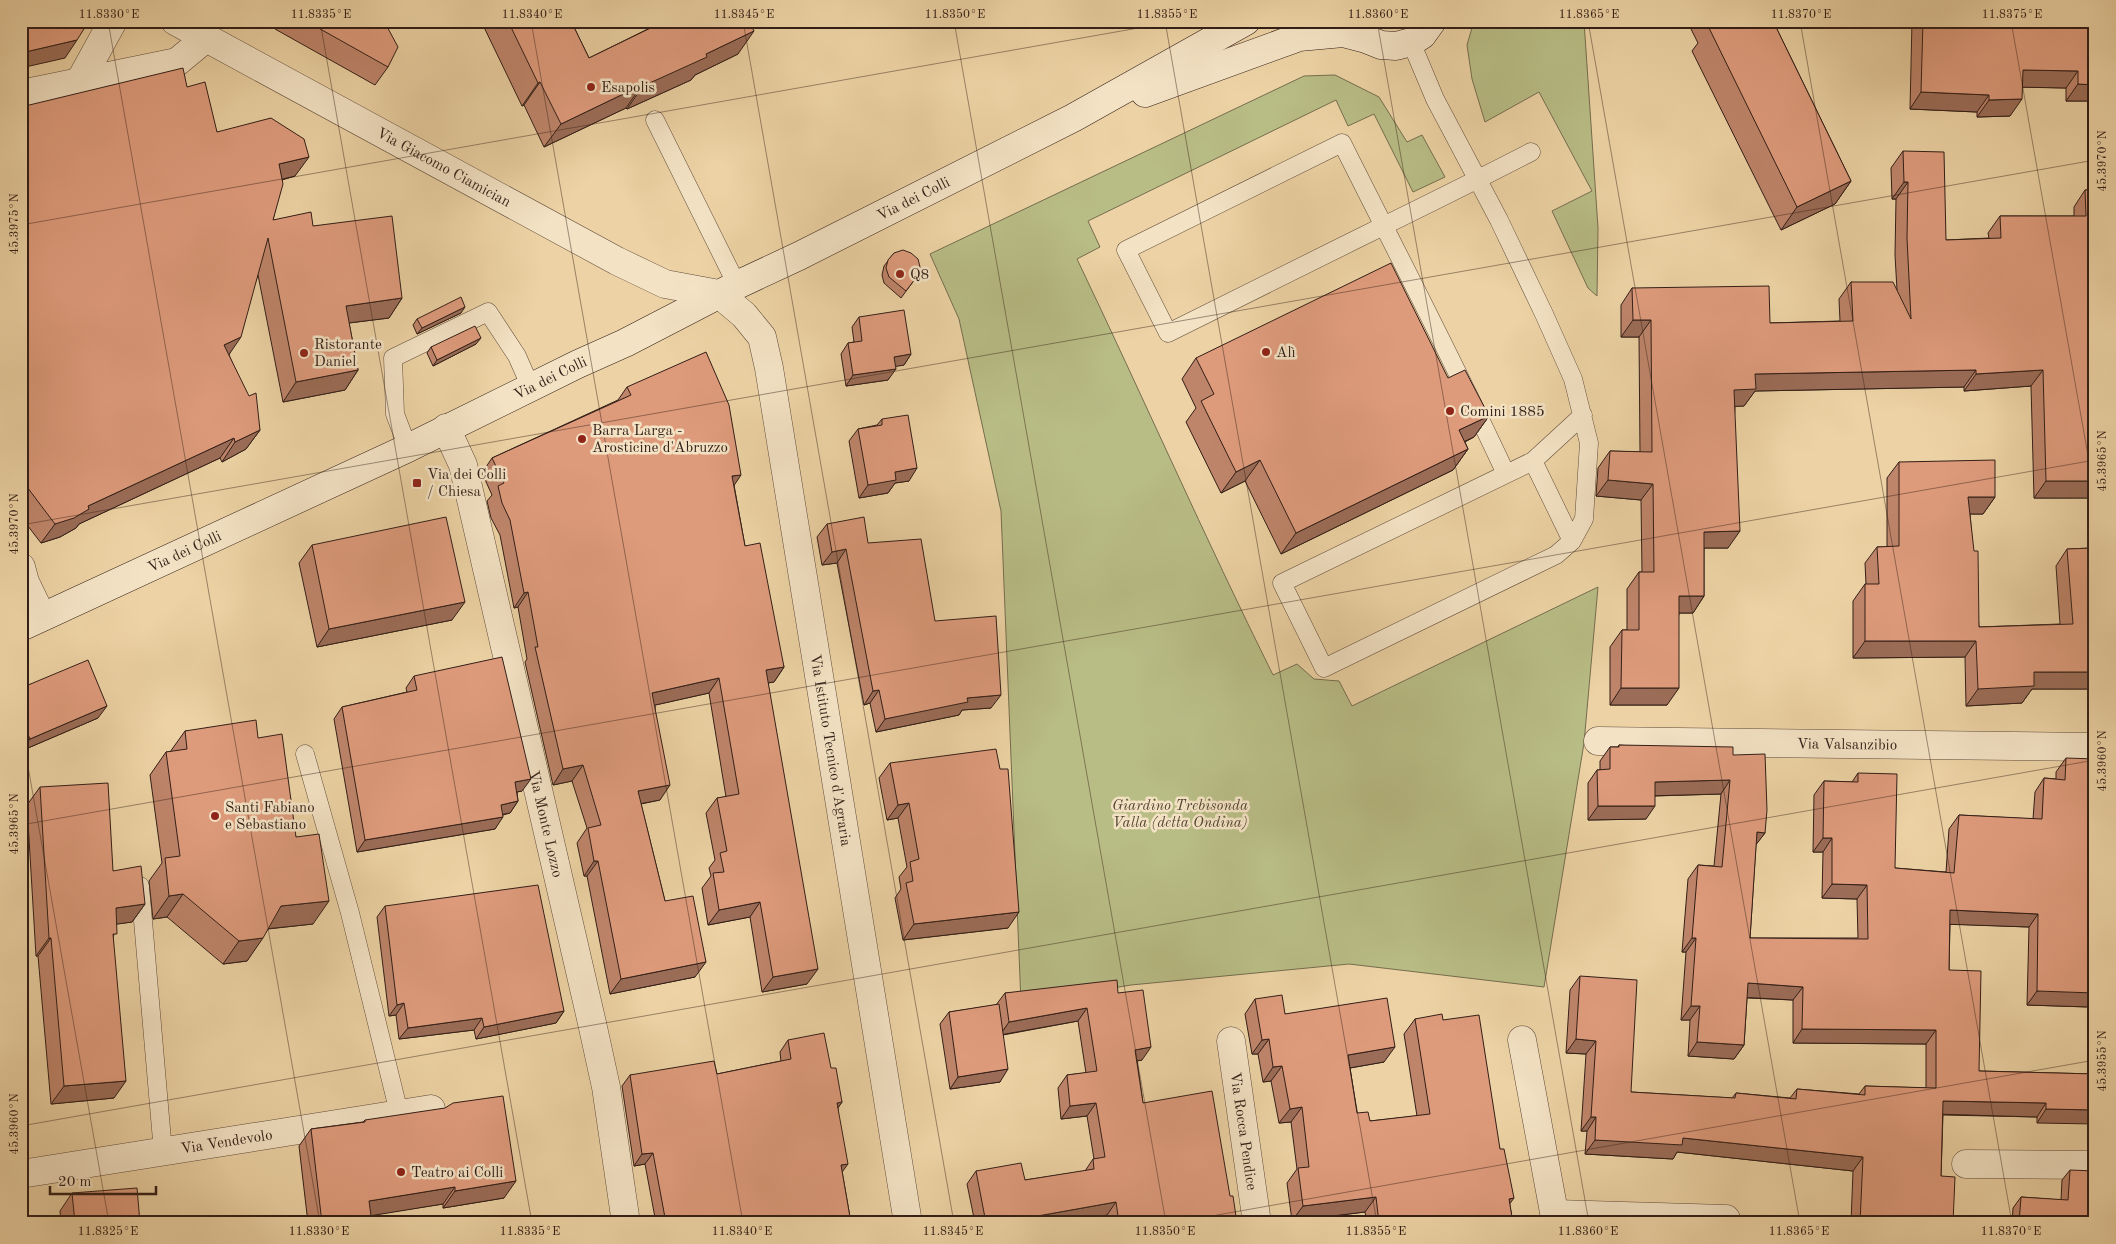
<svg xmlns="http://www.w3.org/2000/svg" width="2116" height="1244" font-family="'Old Standard TT',serif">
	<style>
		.green { fill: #b8bc85; stroke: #756d4e }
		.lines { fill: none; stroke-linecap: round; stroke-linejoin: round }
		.lane-casing { stroke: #604b3a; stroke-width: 19 }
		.street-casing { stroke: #604b3a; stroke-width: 29 }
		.secondary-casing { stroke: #321e17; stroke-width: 29 }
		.lane { stroke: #f3e2c4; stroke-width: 18 }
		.street { stroke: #f3e2c4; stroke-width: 28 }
		.secondary { stroke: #f3e2c4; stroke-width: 28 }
		.wall { fill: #bf856b; stroke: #321e17 }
		.shaded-wall { fill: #9b6c57; stroke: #321e17 }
		.building { fill: #de9b7c; stroke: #321e17 }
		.ticks { fill: none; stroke: #321e17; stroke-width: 1; stroke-opacity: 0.45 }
		.poi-dot { fill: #8f2418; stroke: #f3e2c4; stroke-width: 2 }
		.labels { text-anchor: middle; stroke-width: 5; stroke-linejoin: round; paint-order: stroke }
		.poi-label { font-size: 15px; fill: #321e17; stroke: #f3e2c4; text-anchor: start }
		.street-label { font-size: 15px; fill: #321e17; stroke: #f3e2c4 }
		.park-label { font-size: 15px; font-style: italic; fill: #544632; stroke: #f3e2c4 }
		.neatline { fill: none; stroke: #321e17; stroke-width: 2 }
		.ticks-label { font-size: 12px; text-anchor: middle; fill: #321e17 }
	</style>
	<rect width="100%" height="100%" fill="#ecd2a4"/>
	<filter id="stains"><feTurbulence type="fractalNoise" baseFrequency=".004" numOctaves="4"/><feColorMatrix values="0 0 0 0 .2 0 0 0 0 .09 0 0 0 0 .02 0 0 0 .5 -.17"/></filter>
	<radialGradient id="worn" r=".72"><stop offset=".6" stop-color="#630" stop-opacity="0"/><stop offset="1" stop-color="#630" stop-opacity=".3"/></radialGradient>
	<!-- green -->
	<path class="green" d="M1474,21h110l14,207 -1,68 -9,-8 -36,-77 40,-20 -53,-99 -54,30 -13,-43 -5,-34z
		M1335,75l44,22 28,45 15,-7 23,42 -32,15 -39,-78 -26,12 -12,-26 -248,121 12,26 -23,12c66,138 128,279 196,416l24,-11 17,15 25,2 13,25 246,-119 -14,156 -40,244 -195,-23 -218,21 -110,18 -20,-492 -42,-192 -29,-65 374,-178z"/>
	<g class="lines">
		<!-- lane casing -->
		<g class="lane-casing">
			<path id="lane" d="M1411,42l24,57 64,121 45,94 29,65 16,64 -5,76 -12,22 -16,14 -232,113 -42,-85 251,-122 50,-46
				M655,120l82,165
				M408,448l-13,-34 -2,-56 95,-46 29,44 14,32
				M1533,461l39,80
				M1506,474c-52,-112 -109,-221 -164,-331l-216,107 42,83 193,-96c57,-28 114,-56 170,-85
				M305,754l45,159 49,200
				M140,886l23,266"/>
		</g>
		<!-- street casing -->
		<g class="street-casing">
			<g id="street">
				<path id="s1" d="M175,21l442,240 48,23 54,10 25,21 18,22 7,31 139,855"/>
				<path d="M80,81l33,-60"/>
				<path d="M21,94l156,-32 29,-24"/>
				<path id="s2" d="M446,428l17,37 129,558 14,64 20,136"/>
				<path d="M21,567l4,15 17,35"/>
				<path id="s3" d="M1598,741l497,6"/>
				<path d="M1522,1040l34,183"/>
				<path id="s4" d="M1231,1041l26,182"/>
				<path d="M1966,1164l129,1"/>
				<path id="s5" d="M21,1174l410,-65"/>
				<path d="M1555,1214l171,5"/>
			</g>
		</g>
		<!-- secondary casing -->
		<g class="secondary-casing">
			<g id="secondary">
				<path d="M1145,93l154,-56 44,-4 23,6 15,6 15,1 15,-4 11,-7 10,-14"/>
				<path id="s6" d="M21,627l387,-179 170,-84 47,-21 112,-58 62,-29 274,-138 173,-97"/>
			</g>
		</g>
		<!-- lane -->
		<use href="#lane" class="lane"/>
		<!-- street -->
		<use href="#street" class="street"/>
		<!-- secondary -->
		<use href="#secondary" class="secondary"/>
	</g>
	<!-- wall -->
	<path class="wall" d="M279,21h105l4,46 -13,18 -100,-56z
		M481,21h90l18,37 75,-37h85l-11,33 -43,21 -4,5 -64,29 -1,-1 -82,39 -20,-42 -2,1z
		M1687,21h86l78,160 -16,23 -54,26 -89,-179 6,-8z
		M1912,21h183v80h-29v-13l-44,-1 -12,29 -33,1v-5l-67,-3z
		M187,87l30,45 78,44 -13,4 -9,40 40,6 89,72 -13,20 -40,5 9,47 -13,20 -62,12 -25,-127 -29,80 31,75 -14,19 -24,13 -2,-4 -141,66 -3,4 -16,9 -19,6 -20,-26v-410z
		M1903,151l43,89 43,-2 -1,-5 12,-17h74v-9l11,-17h10v525h-6l-1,-26h-56l-10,14 -56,3 -1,-49 -112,1v-57l12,-17h1l-1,-21 12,-16h10v-69l12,-16 96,35 -12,17h-13l9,113 81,-3 -4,-58 11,-17 23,-1 -2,-50h-54l-3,-112 -67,5v-4l-209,4 -11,15h-9l-7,142h-24v48l-11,17h-14l-12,92h-57v-58l12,-17h5v-41l12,-17h3l-1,-72 -45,-4 2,-28 12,-17 30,1 -1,-115h-18v-32l11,-17 138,35 70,-2 -1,-22 12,-17 46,8 -2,-35 1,-56h-4l-1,-31z
		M894,253l24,22 -17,23 -17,-15 -2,-8 2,-9z
		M461,313l-44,21 -4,-9 4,-6z
		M859,317l52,37 -7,11 -9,1 -7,14 -42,6 -5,-32 7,-11 6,-1 -2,-15z
		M476,344l-43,22 -6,-13 4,-6z
		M1196,358l293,58 -15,21 -9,5 3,7 -15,21 -172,84 -36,-73 -24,12 -35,-71 10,-14 -14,-29z
		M627,387l107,98 11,61 39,121 -10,15 -6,1 39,301 -45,8 -12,-75 -42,8 -6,-37 9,-12 -2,-8 6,-8 -9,-47 11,-15 9,-1 -17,-104 -54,12 5,95 -19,4 24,97 30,76 -85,17 -23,-118h-3l-7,-33 10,-15 -15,-47 -19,4 -28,-123 2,-3 -9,-52 -4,1 -14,-73 -9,-17 -4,-17 5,-6 -10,-22 10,-15 126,-58z
		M882,419l27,62 -14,2 -7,10 -29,5 -10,-57 9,-12 19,-4z
		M827,524l41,19 67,78 56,87 -29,2 -3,5 -83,17 -6,-29 -6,2 -27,-142 -15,2 -5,-28z
		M312,545l140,75 -135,27 -18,-84z
		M414,676l108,115 -5,1 1,9 -8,12 -7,2 -8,14 -138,23 -23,-133 8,-12 65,-15 -1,-4z
		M21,688l77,30 -77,33z
		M185,731l73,7 38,99 17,87 -45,5 -21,32 -24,3 -56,-47 -14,2 -4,-38 13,-18 -12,-88 16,-23h4z
		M1619,745l114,10 32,78 -9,11 -6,94h108l-1,-39 -35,-1 1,-46h-10l1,-57 10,-14 28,1 6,-9 37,95 51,4 3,-43 10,-14 74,4 2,-27 9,-14 12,1v-7l10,-14 23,249 -62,-2 2,-78 -79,-3 -1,46 30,101 116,3 -58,49v-6l-94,-2 -2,61 12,47h-102l2,-52 -176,-19 -4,7 -88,-5 2,-23h-6l5,-77 -20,-1 4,-63 10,-14 51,116 101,6 4,-5 54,5 7,-9 62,5 6,-8 61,2v-44l-133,-1v-43l-46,-2 -3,47 -10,14 -46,-3 2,-36h-9l5,-68h-4l6,-73 10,-14 16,1 7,-72 -66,2 -9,23 -58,1v-37l9,-13h3v-9l10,-14h8z
		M890,763l118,165 -105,12 -8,-42 6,-9 -2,-12 8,-10 -9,-49 -11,2 -8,-42z
		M40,787l73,84 32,33 -13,18 -16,2 -3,15 1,159 -63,6 -13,-148h-2l-9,-151z
		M385,906l179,105 -8,12 -80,16 -2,-9 -75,9 -3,-24 -7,1 -12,-99z
		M1005,993h113l24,67 -5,1 6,42 87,93 7,27h-129l-1,-8 -45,8h-87l-8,-39 9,-13 49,9 60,-9 8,-12h1l-7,-43 -26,3 -3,-31 9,-13 19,-2 -8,-52 -75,14 -3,47 -50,7 -10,-65 9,-12 47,-7z
		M1255,999l30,15 99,48 -34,6 7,45 13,8 47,-5 -13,-82 11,-15 28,1 57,129 13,74h-146l-2,-11 -73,9 -5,-38 10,-14 -6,-47 -12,1 -8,-42 -8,1 -5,-28h-6l-7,-40z
		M788,1040l43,28 11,34 -4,6 4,63 9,52h-195l-11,-59 -11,2 -12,-80 8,-11 87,-1 64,-13 -1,-9z
		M365,1120l139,78 -61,10v-4l-72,11 1,8h-64l-9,-77 12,-17 52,-7z
		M2070,1170l25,53h-83l1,-15 8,-11 40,3 1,-20z
		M72,1193l68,30h-79l-1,-12z"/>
	<!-- shaded-wall -->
	<path class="shaded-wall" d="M754,31l-16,23 -43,21 -4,5 -64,29 16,-23 63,-32z
		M77,40l-12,18 -44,10v-15z
		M2023,70l55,1 -12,17 -55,-1z
		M540,82l-16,23 -2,1 16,-23z
		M2078,84l17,1v16h-29z
		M642,85l-16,23 -82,39 17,-23z
		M1921,92l68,3 -12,17 -67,-3z
		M2022,99l-12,17 -33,1 12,-17z
		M309,157l-14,19 -30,8 14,-20z
		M1851,181l-16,23 -54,26 16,-23z
		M1904,182h4l-12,17h-4z
		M402,298l-13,20 -57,7 14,-19z
		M465,307l-4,6 -44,21 5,-6z
		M1633,320h18l-12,17h-18z
		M241,337l-13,19 -4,-11z
		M481,338l-5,6 -43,22 4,-6z
		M911,354l-7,11 -17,3 7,-11z
		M896,369l-8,11 -42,6 7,-11z
		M358,370l-13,20 -62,12 13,-20z
		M1976,370l-12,17 -209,4 -11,15 -21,1 11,-17 21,-16z
		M2043,370l-12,16 -67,5 12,-17z
		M1489,416l-15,21 -30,14 15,-21z
		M260,430l-14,19 -24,13 13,-20z
		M234,438l-14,20 -141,66 -3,4 -16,9 -19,6 14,-19 33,-18z
		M1468,449l-15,21 -172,84 15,-21z
		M1260,460l-15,21 -24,12 15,-21z
		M917,468l-8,13 -14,2 -7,10 -29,5 9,-13 27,-13z
		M741,475l-10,15 1,-14z
		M1608,480l45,4 -12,16 -45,-4z
		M2046,481h49v8l-7,9h-54z
		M1968,497h27l-12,17h-27z
		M1740,531l-12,17h-36l12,-16z
		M846,549l-9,14 -15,2 10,-13z
		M528,592l-10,15 -4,1 10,-15z
		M1679,596h25l-11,17h-26z
		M465,602l-13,18 -135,27 12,-18z
		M1865,641h111l-11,16 -112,1z
		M784,667l-10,15 -19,3 11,-15z
		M2034,672h61v8l-7,9h-56l-10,14 -56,3 12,-17z
		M719,678l-10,15 -67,15 10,-15z
		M1621,688h58l-12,17h-57z
		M879,690l-9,13 -6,2 9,-14z
		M1001,695l-10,13 -29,2 -3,5 -83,17 9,-13 82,-21z
		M107,706l-9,12 -77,33 9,-12z
		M2095,706v9h-6z
		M583,765l-11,16 -19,4 10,-16z
		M531,779l-9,12 -16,3 9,-12z
		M1730,780l-9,14 -75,2 9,-14z
		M670,785l-10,15 -32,6 10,-15z
		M518,801l-8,12 -17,3 8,-11z
		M909,803l-11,15 -11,2 11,-15z
		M1598,806h57l-9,13 -58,1z
		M503,817l-8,12 -138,23 8,-12z
		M1757,832l8,1 -10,13z
		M1823,838h9l-9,14h-10z
		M594,861h4l-11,15h-3z
		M1832,884l35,1 -10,14 -35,-1z
		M183,894l-16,23 -14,2 16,-23z
		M329,901l-16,23 -48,5 16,-23z
		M760,902l-10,15 -42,8 11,-15z
		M145,904l-13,18 -29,4 13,-18z
		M1950,910l88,4 -9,13 -89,-3z
		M1019,912l-11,16 -105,12 11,-16z
		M49,938h2l-13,18h-2z
		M263,938l-16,23 -24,3 16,-23z
		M1692,938h4l-10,14h-4z
		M706,962l-11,15 -85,17 11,-15z
		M818,969l-11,15 -45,8 11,-15z
		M1748,983l55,4 -10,13 -55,-3z
		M2095,985v13l-6,9 -62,-2 10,-14z
		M404,1003l-8,12 -7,1 8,-11z
		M1691,1006h9l-10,14h-9z
		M1087,1008l-9,13 -78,14 9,-13z
		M564,1011l-8,12 -80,16 8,-12z
		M482,1018l-8,12 -75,9 9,-11z
		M1802,1029l134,1 -10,14 -133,-1z
		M1269,1039l-11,15h-6l10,-14z
		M1576,1039l20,2 -10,13 -20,-1z
		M1697,1042l47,3 -10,14 -46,-3z
		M1151,1047l-9,13 -16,3 9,-13z
		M1395,1047l-11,15 -46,8 10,-15z
		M1282,1066l-11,15 -8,1 10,-15z
		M1008,1069l-8,13 -50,7 8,-12z
		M126,1081l-12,17 -63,6 13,-18z
		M1943,1101l103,2 -9,14 -104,-3z
		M842,1102l-8,11 3,-10z
		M1096,1103l-9,13 -26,3 9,-13z
		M1302,1107l-11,15 -12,1 11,-14z
		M2046,1109l49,1v14l-58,-1z
		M1591,1117h5l-9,14h-6z
		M1683,1138l180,19 -10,14 -176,-19 -4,7 -88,-5 10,-14z
		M653,1153l-8,11 -11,2 8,-12z
		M848,1164l-8,11 1,-10z
		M516,1181l-12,17 -61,10 12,-17z
		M455,1187l-12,17 -86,14 12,-17z
		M1376,1197l-11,15 -73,9 11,-15z
		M1514,1198l-11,15 6,-14z
		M1116,1202l-9,13 -45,8h-48l18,-6z"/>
	<!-- building -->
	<path class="building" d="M21,21h68l-12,19 -56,13z
		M306,21h78l14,26 -10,20z
		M508,21h63l18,37 76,-37h84l5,10 -48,23 1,3 -64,29 -1,-1 -81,39 -21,-42 -2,1z
		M1715,21h58l78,160 -54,26 -88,-179 7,-4z
		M1923,21h172v64l-17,-1v-13l-55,-1 -1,29 -33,1v-5l-68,-3z
		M183,68l4,19 18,-5 12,50 54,-14 33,21 5,18 -30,7 4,20 -10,36 38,-8 2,14 79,-10 10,82 -56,8 12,64 -62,12 -28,-144 -27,99 -17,8 25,51 7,-3 4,37 -25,12 -1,-4 -146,68 1,3 -15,9 -19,6 -34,-45v-372z
		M1903,151l41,1 2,88 55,-2 -1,-22h86l-1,-26h10v291h-49l-3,-111 -67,4v-4l-221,4 1,15 -22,1 6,141 -36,1v64h-25v92h-58l1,-58h17v-58h15l-1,-88 -45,-4 2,-29 42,1 -1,-132h-18l-1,-32 137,-2 1,37 83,-2 -2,-39h42l18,37 -4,-81 1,-56h-4z
		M903,250l8,3 7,6 2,8 -2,8 -12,16 -17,-14 -3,-9 2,-8 6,-7z
		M1391,263l57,115 17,-8 24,46 -30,14 9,19 -172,84 -36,-73 -24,12 -35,-71 13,-7 -18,-36z
		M461,297l4,10 -43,21 -5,-9z
		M904,310l7,44 -17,3 2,12 -43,6 -5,-32 14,-2 -3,-24z
		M475,326l6,12 -44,22 -6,-13z
		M706,352l23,53 12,70 -9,1 13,70 15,-3 24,124 -18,3 52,299 -45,8 -13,-75 -41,8 -6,-37 11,-1 -4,-19 7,-2 -10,-53 22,-4 -20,-116 -67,15 18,92 -32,6 27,110 28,-5 13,66 -85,17 -23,-118h-4l-6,-33 13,-3 -18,-60 -20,4 -28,-122h3l-10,-55 -4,1 -14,-73 -8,-17 -4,-17 6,-3 -12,-25 139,-63 -4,-8z
		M908,415l9,53 -22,4 1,8 -28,5 -10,-56 24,-4v-6z
		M1995,460v37h-27l6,54h4l1,76 94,-3 -6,-75 28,-1v124h-61v14l-56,3 -2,-48h-111v-57h14l-2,-37 22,-1v-84z
		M446,517l19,85 -136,27 -17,-84z
		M864,517l4,26 53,-4 14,82 61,-5 5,79 -34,3 1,4 -83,17 -6,-29 -6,1 -27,-142 -14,3 -5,-28z
		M502,657l29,122 -16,3 3,19 -17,4 2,12 -138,23 -23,-133 75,-17 -3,-14z
		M88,660l19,46 -77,33 -9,-21v-30z
		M256,720l2,18 24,-4 14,103 23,-3 10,67 -48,5 -18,32 -24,3 -56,-47 -14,2 -4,-38 15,-2 -14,-104 21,-3 -2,-18z
		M1619,745l114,2v8l32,-1 2,56 -2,23 -8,-1 -7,106 118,1 -1,-54 -35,-1v-46h-9l1,-57 34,1v-9l39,1 -2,94 59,5 5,-58 83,4 2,-41 21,2 1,-22 29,1v234l-58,-2 1,-77 -88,-4 -1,60 32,1 -2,100 116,3v36l-49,-1v-6l-103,-2 -2,75 14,1 -2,46h-93l3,-66 -180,-19 -1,7 -87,-5 1,-23h-5l5,-76 -20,-2 4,-63 57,4 -6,112 104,6 1,-5 60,6 1,-10 68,6v-9l71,2v-58l-134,-1 1,-42 -55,-4 -4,62 -47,-3 3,-36h-9l5,-68h-4l6,-73 24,2 8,-87 -75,2v24h-57l-1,-36 13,-1v-22h9z
		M996,749l4,20h8l11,143 -105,12 -8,-41 7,-2 -3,-19 9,-3 -10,-56 -11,2 -8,-42z
		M108,783l5,88 28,-5 4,38 -29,4 1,26h-4l13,147 -62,5 -13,-148h-2l-9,-151z
		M538,885l26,126 -80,16 -2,-9 -74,10 -4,-25 -7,2 -12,-99z
		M1117,980l1,13 25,-3 8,57 -16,3 8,53 69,-12 18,105h3l4,27h-118l-3,-21 -84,15v2l-18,4h-28l-10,-52 45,-8 4,17 69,-11 -1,-10 12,-2 -9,-54 -26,3 -3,-31 30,-4 -10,-63 -78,14 -4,-29z
		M1282,995l3,19 102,-16 8,49 -47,8 9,58 11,-1 2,9 60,-7 -15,-95 27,-5 1,6 36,-5 21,134h4l10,49 -5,1 4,24h-53v-2l-11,2h-70l-3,-26 -73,9 -5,-38 11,-1 -7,-60 -12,2 -8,-43 -9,1 -4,-28 -7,1 -7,-41z
		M999,1004l9,65 -50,8 -9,-65z
		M824,1033l7,35h5l6,34 -5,1 11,61 -7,1 10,58h-185l-13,-70 -11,1 -12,-79 84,-14 3,13 74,-15 -3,-19z
		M503,1096l13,85 -61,10v-4l-86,14 3,22h-50l-11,-94 54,-7v-2l80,-12 8,-5z
		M2070,1170l25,1v52h-76l2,-26 47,3z
		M137,1188l3,35h-65l-3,-30z"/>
	<!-- ticks -->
	<path class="ticks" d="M108,21l212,1202M320,21l212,1202M531,21l212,1202M743,21l211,1202M954,21l212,1202M1165,21l212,1202M1377,21l212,1202M1588,21l212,1202M1800,21l212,1202M2011,21l84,474M21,225l1157,-204M21,525l2074,-365M21,727l88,496M21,825l2074,-365M21,1126l2074,-366M1172,1223l923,-163"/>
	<!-- markers -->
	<g class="poi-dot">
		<circle cx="591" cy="87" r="5"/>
		<circle cx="900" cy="274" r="5"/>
		<circle cx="1266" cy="352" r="5"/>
		<circle cx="304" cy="353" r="5"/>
		<circle cx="1450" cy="411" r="5"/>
		<circle cx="582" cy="439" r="5"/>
		<rect x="412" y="478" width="10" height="10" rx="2.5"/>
		<circle cx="215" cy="816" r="5"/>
		<circle cx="401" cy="1172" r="5"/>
	</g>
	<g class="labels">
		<!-- poi labels -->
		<g class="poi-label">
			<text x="601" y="92">Esapolis</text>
			<text x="910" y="279">Q8</text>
			<text x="314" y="349">Ristorante<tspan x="314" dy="17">Daniel</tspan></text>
			<text x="1276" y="357">Alì</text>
			<text x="1460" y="416">Comini 1885</text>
			<text x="592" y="435">Barra Larga -<tspan x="592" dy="17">Arosticine d'Abruzzo</tspan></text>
			<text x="427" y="479">Via dei Colli<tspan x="427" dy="17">/ Chiesa</tspan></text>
			<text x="225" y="812">Santi Fabiano<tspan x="225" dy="17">e Sebastiano</tspan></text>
			<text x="411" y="1177">Teatro ai Colli</text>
		</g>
		<!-- street labels -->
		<g class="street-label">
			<text dy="5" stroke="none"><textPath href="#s1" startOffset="306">Via Giacomo Ciamician</textPath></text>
			<text dy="5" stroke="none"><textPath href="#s6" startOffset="990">Via dei Colli</textPath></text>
			<text dy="5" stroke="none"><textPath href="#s6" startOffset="585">Via dei Colli</textPath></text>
			<text dy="5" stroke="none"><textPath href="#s6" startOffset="180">Via dei Colli</textPath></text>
			<text dy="5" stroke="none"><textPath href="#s3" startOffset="249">Via Valsanzibio</textPath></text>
			<text dy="5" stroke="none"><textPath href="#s1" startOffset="1091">Via Istituto Tecnico d'Agraria</textPath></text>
			<text dy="5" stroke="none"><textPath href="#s2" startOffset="409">Via Monte Lozzo</textPath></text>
			<text dy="5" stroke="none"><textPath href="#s4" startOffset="91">Via Rocca Pendice</textPath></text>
			<text dy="5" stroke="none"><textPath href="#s5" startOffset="208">Via Vendevolo</textPath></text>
		</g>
		<!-- park labels -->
		<g class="park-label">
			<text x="1180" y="810">Giardino Trebisonda<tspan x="1180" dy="17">Valla (detta Ondina)</tspan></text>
		</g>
	</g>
	<!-- margin -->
	<rect width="2116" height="1244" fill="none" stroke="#ecd2a4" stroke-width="55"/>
	<!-- scale -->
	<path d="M50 1186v8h106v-8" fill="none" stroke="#321e17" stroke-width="2.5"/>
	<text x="58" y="1186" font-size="15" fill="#321e17" stroke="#f3e2c4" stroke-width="4" paint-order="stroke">20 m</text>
	<rect x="28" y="28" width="2060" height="1188" class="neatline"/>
	<g class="ticks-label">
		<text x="109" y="18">11.8330°E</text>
		<text x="321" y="18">11.8335°E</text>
		<text x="532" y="18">11.8340°E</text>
		<text x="744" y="18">11.8345°E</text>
		<text x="955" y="18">11.8350°E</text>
		<text x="1167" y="18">11.8355°E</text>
		<text x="1378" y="18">11.8360°E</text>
		<text x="1589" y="18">11.8365°E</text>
		<text x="1801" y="18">11.8370°E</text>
		<text x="2012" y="18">11.8375°E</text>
		<text transform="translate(2102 161) rotate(-90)" y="4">45.3970°N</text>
		<text transform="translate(14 224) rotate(-90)" y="4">45.3975°N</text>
		<text transform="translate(2102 461) rotate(-90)" y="4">45.3965°N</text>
		<text transform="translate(14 524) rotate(-90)" y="4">45.3970°N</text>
		<text transform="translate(2102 761) rotate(-90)" y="4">45.3960°N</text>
		<text transform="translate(14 824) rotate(-90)" y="4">45.3965°N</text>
		<text transform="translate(2102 1061) rotate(-90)" y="4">45.3955°N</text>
		<text transform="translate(14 1124) rotate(-90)" y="4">45.3960°N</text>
		<text x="108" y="1235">11.8325°E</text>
		<text x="319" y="1235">11.8330°E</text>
		<text x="530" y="1235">11.8335°E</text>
		<text x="742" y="1235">11.8340°E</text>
		<text x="953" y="1235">11.8345°E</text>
		<text x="1165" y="1235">11.8350°E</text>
		<text x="1376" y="1235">11.8355°E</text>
		<text x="1588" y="1235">11.8360°E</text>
		<text x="1799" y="1235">11.8365°E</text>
		<text x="2011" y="1235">11.8370°E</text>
	</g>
	<rect width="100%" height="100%" filter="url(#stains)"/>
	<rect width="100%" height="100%" fill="url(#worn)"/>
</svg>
